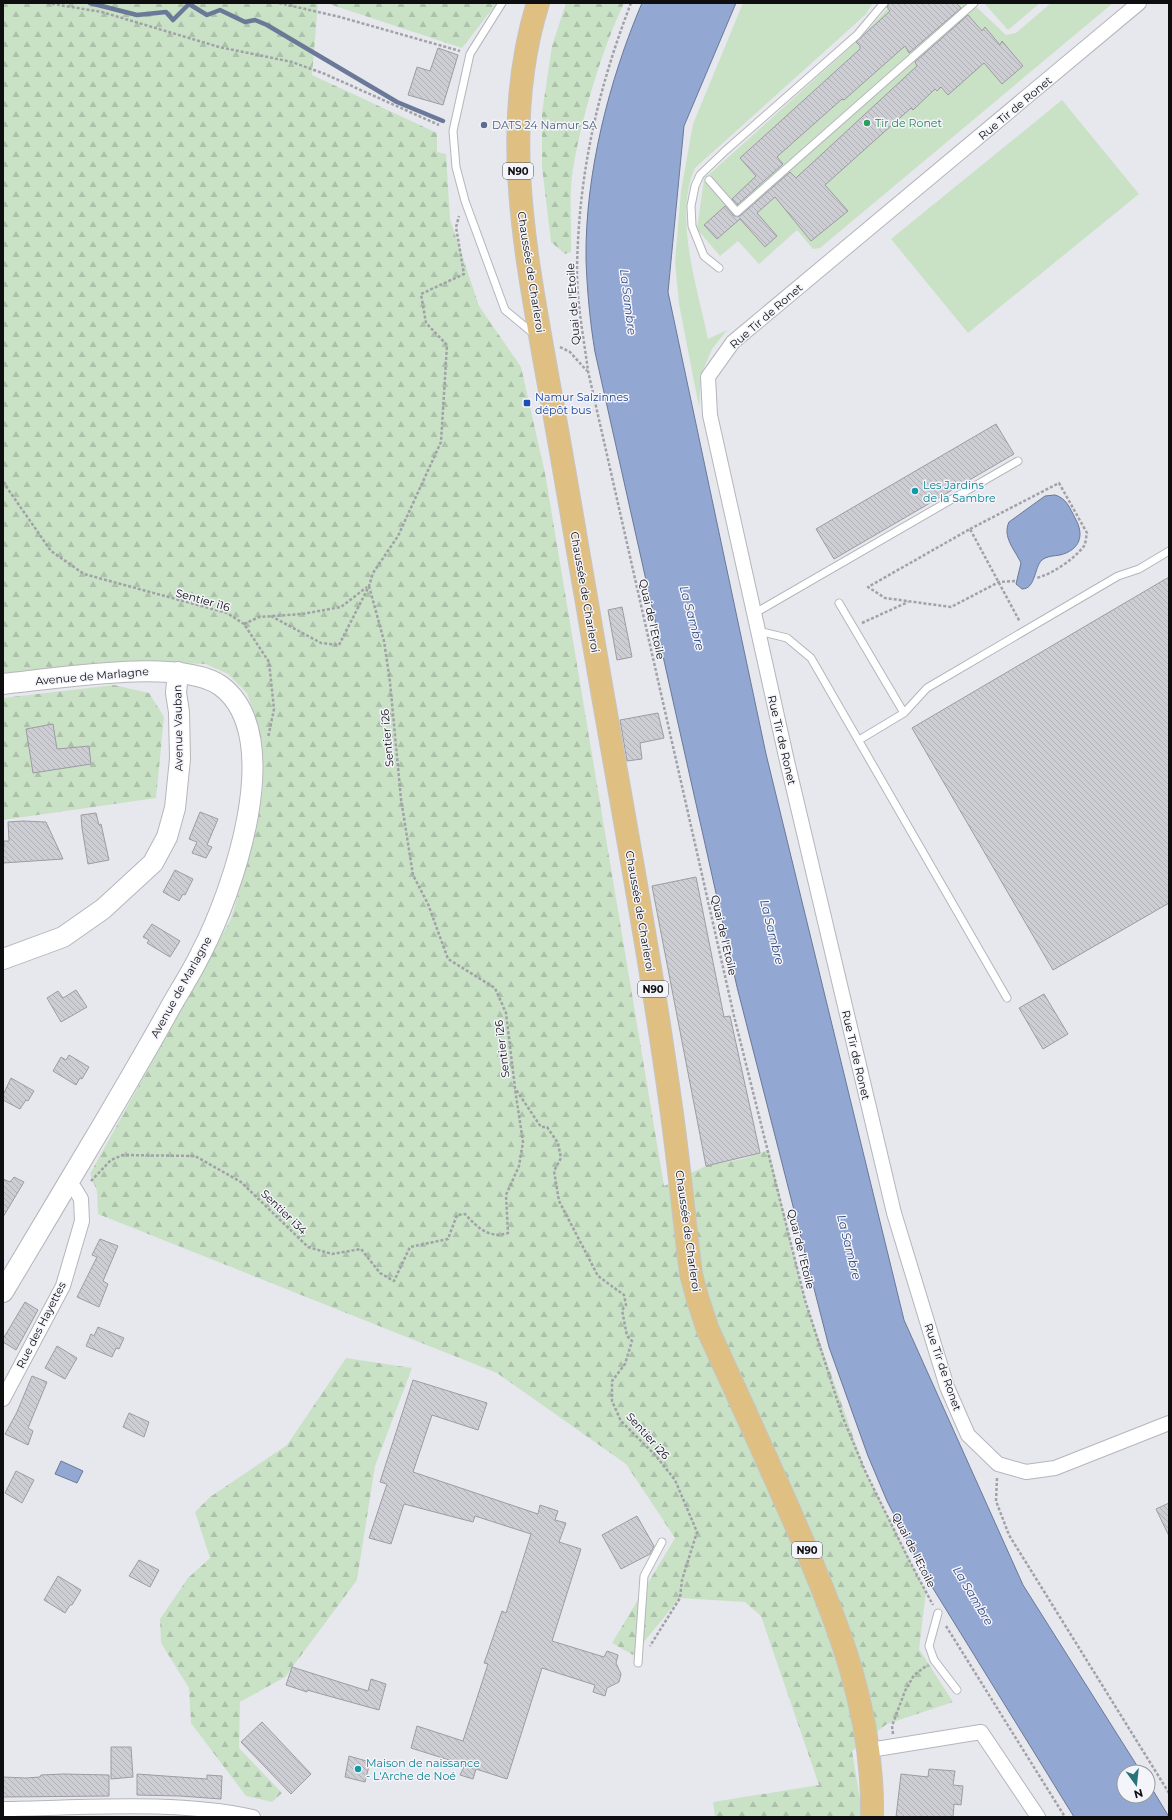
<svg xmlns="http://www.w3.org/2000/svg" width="1172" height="1820" font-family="Montserrat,sans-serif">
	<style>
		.green { fill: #c9e2c6 }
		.forest { fill: url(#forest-firs) }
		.water { fill: #92a7d2; stroke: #6a7998 }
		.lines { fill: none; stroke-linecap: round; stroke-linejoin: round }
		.stream { stroke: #6a7998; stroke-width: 4.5 }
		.building { fill: url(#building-back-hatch); stroke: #9c9ca2 }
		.service-casing { stroke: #b5b6bc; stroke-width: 9 }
		.minor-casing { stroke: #b5b6bc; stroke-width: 16 }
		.secondary-casing { stroke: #b5b6bc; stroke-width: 22 }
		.primary-casing { stroke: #c5c5c6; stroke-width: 24 }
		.path { stroke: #a1a1a7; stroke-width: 2.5; stroke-dasharray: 3 2; stroke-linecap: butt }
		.service { stroke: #fff; stroke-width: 7 }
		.minor { stroke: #fff; stroke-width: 14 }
		.secondary { stroke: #fff; stroke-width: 20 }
		.primary { stroke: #dfc082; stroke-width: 22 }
		.leisure-dot { fill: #2e9e5b; stroke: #f4f4fb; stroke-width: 1.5 }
		.service-dot { fill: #5c6f8a; stroke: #f4f4fb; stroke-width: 1.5 }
		.transit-dot { fill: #1a4fb4; stroke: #f4f4fb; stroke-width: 1.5 }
		.culture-dot { fill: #0f9aa8; stroke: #f4f4fb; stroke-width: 1.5 }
		.labels { text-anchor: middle; stroke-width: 3; stroke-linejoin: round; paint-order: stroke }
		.shield { fill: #f4f4fb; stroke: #535356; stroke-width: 1 }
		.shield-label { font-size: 10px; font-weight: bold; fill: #0e0e10 }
		.street-label { font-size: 11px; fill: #0e0e10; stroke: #f4f4fb }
		.leisure-label { font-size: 11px; fill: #27864d; stroke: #f4f4fb; text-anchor: start }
		.service-label { font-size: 11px; fill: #4e5e75; stroke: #f4f4fb; text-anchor: start }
		.transit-label { font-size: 11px; fill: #164399; stroke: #f4f4fb; text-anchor: start }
		.culture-label { font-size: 11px; fill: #0d838f; stroke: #f4f4fb; text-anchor: start }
		.water-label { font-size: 12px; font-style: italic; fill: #314a81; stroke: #f4f4fb }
	</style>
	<defs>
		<pattern id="forest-firs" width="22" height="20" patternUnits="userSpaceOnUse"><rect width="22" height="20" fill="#c9e2c6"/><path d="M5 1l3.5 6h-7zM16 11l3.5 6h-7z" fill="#abc1a9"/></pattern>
		<pattern id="building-back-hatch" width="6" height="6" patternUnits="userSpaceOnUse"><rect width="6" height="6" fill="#cdcdd4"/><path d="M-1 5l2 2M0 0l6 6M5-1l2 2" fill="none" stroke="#afafb5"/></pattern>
	</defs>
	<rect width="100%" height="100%" fill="#e7e7ee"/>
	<!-- green -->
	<path class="green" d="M743,3h130l-8,12 -170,153c-22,49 3,121 13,171l19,-9 -15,19 -11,26 -2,32 -20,-103 -4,-42 6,-71 12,-67z
		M893,3h79l34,32 10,-2 35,-30h62l-293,245 -7,1 -16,-19 -38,34 -21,-23 -18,15 -23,-27 7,-50 152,-137z
		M984,3h56l-32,27z
		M1062,100l77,94 -171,139 -77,-94z"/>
	<!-- forest -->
	<path class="forest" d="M3,3h315l-6,72 125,58v19l9,2 4,65 29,87 42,61 24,106 119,713 42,-20 36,-7 27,-9 36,150 61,173 60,119 -7,57 34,53 -66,22 -35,27 10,61 -1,5h-151l5,-1 -2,-14 106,-17 -58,-169 -16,-14 -65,-4 -47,57 -21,-12 63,-105 -49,-74 -129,-91 -399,-159 -1,-23 -7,-17 141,-255 22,-76 10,-56 -4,-59 -12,-35 -19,-19 -22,-10 -64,-2 -139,13z
		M326,3h171l-35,45z
		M566,3h58c-23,49 -44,119 -52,173 -3,24 0,51 -1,76l-6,2 -14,-12 -9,-75v-54l10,-67z
		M114,685l35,8 15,24 -8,81 -153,22v-122z
		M346,1358l66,10 -37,98 -18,114 -72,97 -45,25 -1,46 43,45 -10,9 -26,-6 -55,-73 -2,-35 -28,-45 -1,-24 28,-41 22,-20 -15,-46 15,-15 77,-52z"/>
	<!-- water -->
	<path class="water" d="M642,3h94l-52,123 -16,166 98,462 138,566 119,265 118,187h-17v24h24v-14l21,35h-95l-148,-240 -39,-76 -19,-45 -39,-109 -92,-360 -142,-635c-5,-30 -8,-62 -9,-93 -1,-85 23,-179 56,-256z
		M1055,495c11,3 15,13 20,23 10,17 5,32 -15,37 -6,1 -13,1 -18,5 -8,7 -6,29 -20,29l-6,-5 5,-21c-6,-13 -19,-26 -12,-41l36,-26z
		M61,1461l22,10 -6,12 -22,-9z"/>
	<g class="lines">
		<!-- stream -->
		<path class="stream" d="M90,3l47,12 29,-3 7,8 16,-16 18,11 13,-5 25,12 10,-2 12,5 130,77 46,19"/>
	</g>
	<!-- building -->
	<path class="building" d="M889,3h67l5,5 -52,45 -4,-7 -61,54 -2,-1 -63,56 -2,2 6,7 -46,41 -5,-6 24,-23 -16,-18 120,-109v-3l-4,-4 34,-31 -3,-4z
		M968,15l14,16 3,-4 15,18 2,-4 21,25 -21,18 -18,-21 -36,32 -7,-8 -4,4 -2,-2 -22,21 -2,-2 -86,77 23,26 -37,30 -36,-44 -18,16 20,23 -12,11 -25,-28 -23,20 -13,-14 21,-19 9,10h6l50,-44 6,6 121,-112 -2,-4z
		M438,48l20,7 -15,50 -35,-10 9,-28 13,4z
		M996,424l18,30 -180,105 -18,-30z
		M1169,577v326l-116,67 -141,-242z
		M622,607l10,50 -15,3 -9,-50z
		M658,713l6,25 -24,5 2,16 -15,2 -7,-41z
		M53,724l4,25 32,-3 2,18 -58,9 -7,-44z
		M200,812l18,7 -11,26 5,2 -6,11 -14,-5 5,-11 -8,-3z
		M96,813l3,12 2,-1 8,36 -21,4 -6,-36 -1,-13z
		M23,821l23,1 17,37 -60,4 1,-22h5l-1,-19z
		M175,870l18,9 -8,16 -2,-1 -4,7 -16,-9z
		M696,877l28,140 6,-1 30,137 -54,13 -54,-280z
		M152,924l28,17 -10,16 -23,-14 2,-3 -6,-3z
		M76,990l11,17 -26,15 -14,-24 11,-7 5,7z
		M1044,994l24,40 -25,15 -24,-41z
		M69,1055l20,12 -7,12 -2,-1 -4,7 -23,-14 8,-14 5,3z
		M11,1078l23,13 -6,10 -2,-1 -6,9 -17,-9v-5z
		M14,1177l10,5 -21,35v-38l7,3z
		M100,1239l18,7 -15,35 5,3 -9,23 -22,-10 20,-40 -5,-2z
		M25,1302l13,8 -22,40 -13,-8v-3z
		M98,1327l26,11 -5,11 -3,-1 -4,9 -26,-11 5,-12 3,2z
		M57,1346l20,12 -12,21 -20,-11z
		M32,1376l15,6 -19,46 5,3 -5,14 -23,-11 12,-22z
		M413,1380l74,23 -9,27 -46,-15 -19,57 125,42 2,-9 18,6 -3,9 11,3 -7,19 22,7 -29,92 52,16 3,-6 11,4 -2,8 5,11 -2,8 -12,6 -2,8 -12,-4 2,-7 -53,-17 -35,111 -31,-10 -3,10 -13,-4 5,-10 -54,-17 6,-22 46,15 25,-77 -4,-1 4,-11 14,-41 4,2 25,-79 -56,-18 -2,6 -69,-18 -13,40 -22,-6 18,-54 -7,-2z
		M129,1413l20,9 -5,15 -21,-10z
		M16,1471l18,9 -12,23 -17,-10z
		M1169,1503v33l-13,-27z
		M637,1516l17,30 -4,8 -29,15 -19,-34z
		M139,1560l20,10 -9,17 -21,-11z
		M58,1576l23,14 -9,15h-2l-5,8 -21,-13z
		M292,1667l76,24 3,-12 15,5 -7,26 -72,-20v2l-21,-7z
		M262,1722l49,52 -20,20 -50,-52z
		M111,1747h20l2,30 -22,2z
		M349,1756l21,6 -5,20 -20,-5z
		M929,1769l26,2 -2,14 10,1 -2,19 -7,-1 -1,13h-57l5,-43 27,3z
		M63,1774l46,1v21l-106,1v-20l23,1 14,-1 1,-2z
		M137,1774l70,5v-4l15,1 -1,23 -41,-3 -43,-1z"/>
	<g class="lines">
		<!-- service casing -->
		<g class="service-casing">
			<path id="service" d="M502,3l-32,51 -17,77 3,36 9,34 40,109 29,24
				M709,180l28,32 237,-209
				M719,268l-15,-12 -12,-30 -1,-20 4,-20 5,-11 25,-24 132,-116 27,-32
				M839,603l65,110
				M755,613l263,-152
				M758,631l29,7 24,20 196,340
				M859,740l45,-27 23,-25 191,-112 21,-7 30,-18
				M938,1613l-9,33 5,14 23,30
				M638,1663l6,-87 18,-34"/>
		</g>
		<!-- minor casing -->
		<g class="minor-casing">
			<path id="minor" d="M1139,3l-406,339 -25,35 2,38 77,346 107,452 53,174 21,48 30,29 28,8 29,-4 114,-45
				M3,1399l60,-113 19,-65 -1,-22 -6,-10 -7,-5
				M870,1750l111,-18 57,85
				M3,1809c82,-1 170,-9 250,8"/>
		</g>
		<!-- secondary casing -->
		<g class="secondary-casing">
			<path id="secondary" d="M3,684c50,-5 178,-27 218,2 67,50 11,208 -20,267 -9,19 -21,37 -31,55 -22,40 -45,79 -68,118 -33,55 -66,111 -99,166
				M3,959l60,-22 40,-28 50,-46 14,-26 8,-29 5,-49 -1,-47 -3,-19 2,-21"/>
		</g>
		<!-- primary casing -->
		<g class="primary-casing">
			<path id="primary" d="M538,3c-39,125 -12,252 10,377 14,74 26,149 39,223 28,168 61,336 84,504 8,56 13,112 20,167l7,26 10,30c30,66 60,131 89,198 41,94 77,184 75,289"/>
		</g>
		<!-- path -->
		<path class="path" d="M47,3l55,9 117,35 73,15 33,12 114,51
			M279,3l61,14 120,34
			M631,3c-34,88 -53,174 -54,269 0,33 7,67 11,99l146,645 71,284 38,118 23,55 44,89 23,43
			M560,347l10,5 17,19
			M3,482l48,69 33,23 143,39 17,11 25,38 5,47 -6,29
			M970,529l89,-46 28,50c-1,4 -1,9 -3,13 -10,13 -31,28 -48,32
			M1015,581l-16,1 -48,25 -66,-9 -17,-11 102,-58 50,93
			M369,586l15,55 6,41 11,117 12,76 15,29 20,55 47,29 11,25 9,75 26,39h6l11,16 3,15 -7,13 5,30 39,75 26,19 2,10 -4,5 5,26 5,5 -7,23 -13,17v20l9,20 35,35 19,24 22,52 -15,48 -2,18 -30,48
			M271,616l50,27 18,2 30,-59 4,-13 25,-37 43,-94 6,-97 -21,-22 -5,-29 43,-20 -8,-47 3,-11
			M862,623l46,-21
			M244,624l15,-7 43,-3 39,-7 26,-20
			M91,1181l20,-21 12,-5 72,1 46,26 67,65 24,7 29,-5 19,24 14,8 16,-34 38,-8 9,-24 8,-1c13,14 24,25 43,19l-2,-38 13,-29 4,-24 -8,-53
			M997,1478l-1,23 13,34 160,258
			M946,1626l119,191
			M893,1734l-1,-8 13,-35 9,-16 12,-9"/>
		<!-- service -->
		<use href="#service" class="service"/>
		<!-- minor -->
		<use href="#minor" class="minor"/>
		<!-- secondary -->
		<use href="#secondary" class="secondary"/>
		<!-- primary -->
		<use href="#primary" class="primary"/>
	</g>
	<!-- markers -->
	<circle class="leisure-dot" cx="867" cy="123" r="4"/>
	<circle class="service-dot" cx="484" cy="125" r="4"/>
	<rect class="transit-dot" x="523" y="399" width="8" height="8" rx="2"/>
	<g class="culture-dot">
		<circle cx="915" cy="491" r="4"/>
		<circle cx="358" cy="1769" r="4"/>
	</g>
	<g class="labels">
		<!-- shield labels -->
		<g class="shield">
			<rect x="503" y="163" width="30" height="16" rx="3"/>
			<rect x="638" y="981" width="30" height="16" rx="3"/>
			<rect x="792" y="1542" width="30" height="16" rx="3"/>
		</g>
		<g class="shield-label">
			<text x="518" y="175">N90</text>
			<text x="653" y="993">N90</text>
			<text x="807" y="1554">N90</text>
		</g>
		<!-- street labels -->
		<g class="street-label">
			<text transform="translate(1015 108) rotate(-40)" y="4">Rue Tir de Ronet</text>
			<text transform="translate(531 272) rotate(81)" y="4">Chaussée de Charleroi</text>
			<text transform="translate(573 304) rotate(-94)" y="4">Quai de l'Etoile</text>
			<text transform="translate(766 316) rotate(-41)" y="4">Rue Tir de Ronet</text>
			<text transform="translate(585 592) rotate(80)" y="4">Chaussée de Charleroi</text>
			<text transform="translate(203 600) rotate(16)" y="4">Sentier i16</text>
			<text transform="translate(652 619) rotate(77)" y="4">Quai de l'Etoile</text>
			<text transform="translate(92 676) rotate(-5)" y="4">Avenue de Marlagne</text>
			<text transform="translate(178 728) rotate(-91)" y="4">Avenue Vauban</text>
			<text transform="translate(387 738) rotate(-95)" y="4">Sentier i26</text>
			<text transform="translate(782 740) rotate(77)" y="4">Rue Tir de Ronet</text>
			<text transform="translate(640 911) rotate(80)" y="4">Chaussée de Charleroi</text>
			<text transform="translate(724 935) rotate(77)" y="4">Quai de l'Etoile</text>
			<text transform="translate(181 987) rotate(-61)" y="4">Avenue de Marlagne</text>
			<text transform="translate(502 1049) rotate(-97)" y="4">Sentier i26</text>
			<text transform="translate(856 1055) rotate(77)" y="4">Rue Tir de Ronet</text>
			<text transform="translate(284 1212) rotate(44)" y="4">Sentier i34</text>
			<text transform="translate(688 1231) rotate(82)" y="4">Chaussée de Charleroi</text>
			<text transform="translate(801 1249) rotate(76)" y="4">Quai de l'Etoile</text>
			<text transform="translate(41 1325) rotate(-63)" y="4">Rue des Hayettes</text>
			<text transform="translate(943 1367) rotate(71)" y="4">Rue Tir de Ronet</text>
			<text transform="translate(648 1436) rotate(48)" y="4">Sentier i26</text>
			<text transform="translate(914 1550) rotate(63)" y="4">Quai de l'Etoile</text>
		</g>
		<!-- leisure labels -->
		<g class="leisure-label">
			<text x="875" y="127">Tir de Ronet</text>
		</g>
		<!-- service labels -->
		<g class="service-label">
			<text x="492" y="129">DATS 24 Namur SA</text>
		</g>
		<!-- transit labels -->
		<g class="transit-label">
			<text x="535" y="401">Namur Salzinnes<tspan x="535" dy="13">dépôt bus</tspan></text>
		</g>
		<!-- culture labels -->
		<g class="culture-label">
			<text x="923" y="489">Les Jardins<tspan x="923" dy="13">de la Sambre</tspan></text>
			<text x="366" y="1767">Maison de naissance<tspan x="366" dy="13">- L'Arche de Noé</tspan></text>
		</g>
		<!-- water labels -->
		<g class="water-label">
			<text transform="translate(628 302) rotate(83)" y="4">La Sambre</text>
			<text transform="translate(692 618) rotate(75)" y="4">La Sambre</text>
			<text transform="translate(772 932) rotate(76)" y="4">La Sambre</text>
			<text transform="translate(849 1247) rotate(76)" y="4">La Sambre</text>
			<text transform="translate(973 1596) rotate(59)" y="4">La Sambre</text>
		</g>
	</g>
	<!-- border -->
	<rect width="1172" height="1820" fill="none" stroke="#0e0e10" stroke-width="8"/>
	<!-- north arrow -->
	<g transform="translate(1136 1784) rotate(165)"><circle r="19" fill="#f4f4fb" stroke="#98989d"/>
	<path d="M0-3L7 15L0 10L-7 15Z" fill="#2a7479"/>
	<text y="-6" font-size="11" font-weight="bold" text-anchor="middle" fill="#0e0e10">N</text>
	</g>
</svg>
